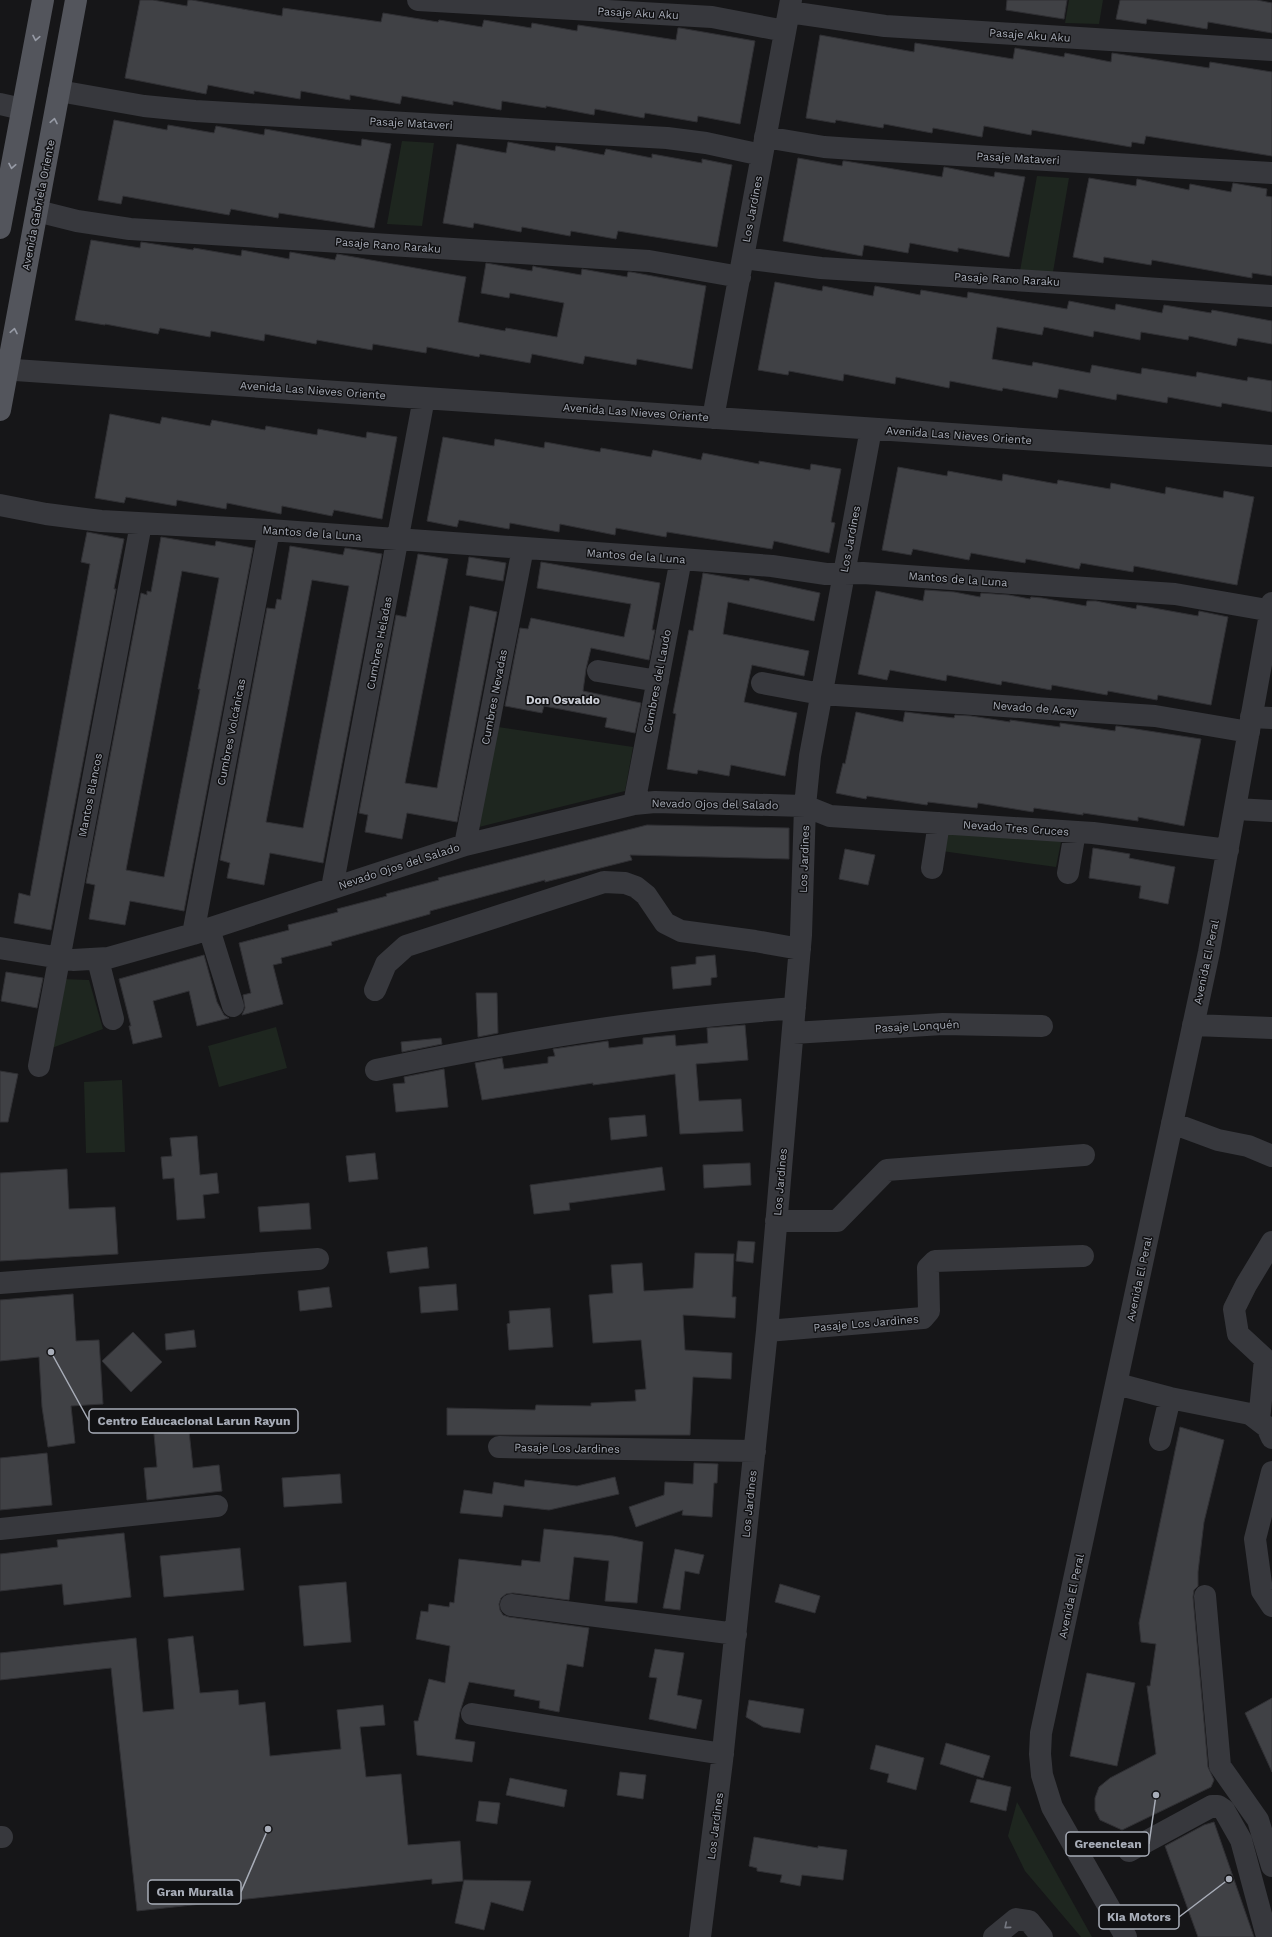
<svg xmlns="http://www.w3.org/2000/svg" width="1272" height="1937" font-family="'Work Sans',sans-serif">
	<style>
		.green { fill: #1e261f }
		.building { fill: #404145; stroke: #303034; fill-rule: evenodd }
		.lines { fill: none; stroke-linecap: round; stroke-linejoin: round }
		.minor { stroke: #37383d; stroke-width: 22 }
		.major { stroke: #53555c; stroke-width: 22 }
		.oneway { stroke: #979ba6 }
		.oneway2 { stroke: #757881 }
		.labels { text-anchor: middle; stroke-width: 3; stroke-linejoin: round; paint-order: stroke }
		.street-label { font-size: 11px; fill: #a8adb8; stroke: #111113 }
		.neighbourhood-label { font-size: 12px; font-weight: bold; fill: #c9ccd4; stroke: #111113 }
		.leader { fill: none; stroke: #a8adb8; stroke-width: 1.5 }
		.callout-dot { fill: #a8adb8; stroke: #111113; stroke-width: 1.5 }
		.callout { fill: #111113; stroke: #a8adb8; stroke-width: 1.5 }
		.callout-label { font-size: 12px; text-anchor: middle; font-weight: bold; fill: #a8adb8 }
	</style>
	<rect width="100%" height="100%" fill="#161618"/>
	<!-- green -->
	<path class="green" d="M1069,0h34l-4,24 -34,-1z
		M402,141l32,2 -12,83 -35,-2z
		M1037,176l32,2 -16,94 -33,-1z
		M498,727l135,20 -8,44 -146,36z
		M946,831l116,6 -6,30 -114,-16z
		M61,979l28,1 14,49 -54,20z
		M276,1027l11,41 -68,19 -11,-41z
		M122,1080l3,72 -39,1 -2,-71z
		M1017,1802l75,135h-11l-56,-66 -17,-35z"/>
	<!-- building -->
	<path class="building" d="M140,0h13l34,6 1,-6h4l90,16 1,-8 98,14 2,-9 55,9 1,-2 43,7 2,-7 47,8 1,-5 45,8 1,-6 98,15 2,-12h2l75,13 -15,83 -42,-8 -1,6 -52,-9 -1,5 -49,-9 -1,6 -48,-9v2l-44,-7 -1,9 -48,-9v4l-51,-9 -2,8 -50,-9v5l-49,-9 -1,8 -46,-8v3l-46,-9 -2,9 -81,-16z
		M1007,0h60l-3,19 -58,-9z
		M1120,0h137l15,3v30l-64,-11 -1,7 -60,-10 -1,5 -30,-5z
		M820,35l94,17 1,-9 98,16 2,-11 49,9 1,-4 46,9 1,-9 97,15 1,-6 62,10v84l-126,-20 -2,8 -12,-2 -1,5 -99,-17 -1,5 -47,-9 -2,11 -49,-9 -1,5 -48,-9 -1,4 -47,-8 -1,3 -29,-5z
		M114,120l53,10 1,-5 46,8 2,-7 48,9 1,-6 96,17 1,-7 29,5 -17,84 -95,-15 -1,5 -47,-9 -2,6 -106,-19 -2,8 -23,-4z
		M508,142l47,9 1,-5 48,9 2,-6 46,9v-4l50,9v-4l30,6 -15,82 -99,-16 -2,8 -45,-8 -1,5 -48,-9 -1,5 -47,-9 -1,5 -30,-5 14,-79 49,9z
		M798,158l44,8 1,-5h2l97,16 2,-10 50,10 1,-5 30,5 -16,80 -51,-9v4l-48,-9 -2,10 -44,-8 -2,11 -79,-15z
		M1089,178l47,8 1,-7 52,11 1,-6 41,8 2,-9 34,6 -1,7 6,1v79l-20,-3v5l-100,-18 -1,5 -47,-8 -1,6 -30,-6z
		M91,240l49,8 1,-6 52,8 1,-2 47,8 1,-6 47,9 1,-7 45,8 2,-6 129,23 -8,45 47,9 1,-3 51,9 7,-34 -54,-10 -1,5 -28,-5 5,-30 46,8 1,-5 3,1 45,8 1,-6 45,8 1,-5h3l75,14 -14,83 -55,-10 -1,6 -51,-9 -2,8 -51,-10 -2,9 -50,-9 -1,3 -52,-10 -1,6 -53,-9 -1,6 -55,-10 -1,4 -51,-10 -1,7 -53,-10 -1,6 -50,-9 -2,6 -53,-10v1l-30,-5z
		M775,282l47,9 1,-5 50,10 2,-10 45,9 1,-5 46,8 1,-6 99,17 2,-8 46,9 1,-6 46,9 2,-8 47,8 1,-3 60,11v23l-34,-6 -2,8 -47,-10 -1,4 -47,-8 -1,8 -46,-9 -1,6 -49,-10 -2,8 -45,-8 -5,32 40,7 1,-4 57,11 2,-8 49,9 1,-6 54,9 1,-5 50,9 1,-4 24,4v31l-50,-9 -1,4 -53,-10 -1,6 -50,-9 -1,6 -57,-11 -2,9 -54,-10 -1,3 -52,-10 -1,7 -53,-11 -1,7 -51,-10 -1,7 -54,-10 -1,4 -30,-5z
		M110,414l50,10 2,-7 48,9 2,-6 53,10 1,-4 51,9 1,-6 48,9 1,-6 30,5 -15,82 -48,-9 -2,6 -50,-10 -1,8 -54,-11 -1,6 -49,-9 -1,6 -50,-9 -2,6 -29,-5z
		M443,437l51,9 1,-7 49,9 1,-6 55,10 1,-4 50,9 2,-7 48,10 2,-7 56,11v-3l51,9 1,-6 30,5 -10,53 4,1 -6,30 -55,-12 -2,8 -105,-17 -1,5 -50,-9 -1,7 -55,-11 -1,8 -49,-9 -1,6 -50,-9 -2,7 -30,-6z
		M898,467l49,9 1,-5 54,10 1,-7 54,10 1,-4 52,9 1,-6 54,11 1,-7 57,11 1,-7 30,6 -17,88 -103,-19 -1,6 -52,-9 -2,6 -53,-10 -1,4 -54,-10 -2,7 -56,-11 -2,6 -29,-5z
		M87,532l37,7 -10,50h2l-65,341 -37,-7 5,-30 11,3 60,-332 -9,-2z
		M161,537l54,9 1,-5 37,7 -69,363 -54,-10 -5,24 -36,-6 6,-34 -9,-2 55,-290 6,2v-4l4,1zM182,571l37,7 -21,111h2l-36,188 -38,-7z
		M290,546l53,9 2,-7 37,6 -59,309 -53,-10 -6,32 -37,-7 3,-15 -10,-3 47,-252 8,1 2,-10 4,1zM312,580l37,6 -46,242 -37,-6z
		M418,554l30,5 -43,224 32,5 33,-182 27,6 -40,210 -50,-9 -5,26 -37,-7 3,-17 -9,-2 37,-198 10,2z
		M469,557l37,6 -3,18 -37,-6z
		M541,562l119,21 -8,47h3l-6,30 -58,-12 -5,21 -3,22 58,12 -6,30 -30,-6 2,-9 -63,-12 -2,7 -37,-7 15,-78 8,1 3,-11 93,19 7,-33 -94,-16z
		M703,573l46,8 1,-3 70,15 -6,28 -86,-19 -5,32 86,17 -5,25 -52,-11 -8,37 53,11 -12,63 -54,-11 -2,11 -31,-6 -1,4 -30,-5 9,-55 -3,-1 16,-83 4,1z
		M925,590l29,2 26,5 1,-4 28,2 21,4 1,-2 11,1 44,8 1,-5h9l40,8 1,-4 61,11 1,-5 29,6 -17,88 -53,-10 -1,5 -49,-9 -1,4 -55,-10 -1,5 -49,-9 -1,4 -54,-10 -1,6 -56,-11 -3,10 -29,-6 18,-83 47,10z
		M856,712l47,10 2,-10 49,6 1,-3 16,1 39,6v-2l50,7v-4l55,8 1,-5 85,13 -17,87 -46,-9v4l-55,-8v2l-49,-7 -1,4 -55,-9 -1,5 -49,-6 -1,3 -60,-9 -1,3 -30,-6 7,-30 2,1z
		M647,825l142,3v31l-159,-4 2,5 -87,22v-2l-115,31v3l-99,28 1,3 -51,13 1,5 -9,2 10,39 -41,11 3,-7 -2,-13 8,-2 -12,-50 50,-13 -1,-5 50,-13 -1,-3 50,-13 -1,-2 53,-14 -1,-2z
		M1093,848l37,6 -1,4 46,9 -7,37 -29,-6 2,-12 -52,-8z
		M845,849l30,6 -7,30 -29,-6z
		M204,955l13,47 7,13 5,3 -32,8 -8,-35 -36,10 9,36 -29,7 -4,-18h2l-12,-47z
		M715,955l2,22 -6,1v7l-38,4 -2,-22 25,-3v-7z
		M6,972l37,6 -6,30 -36,-7z
		M476,993h21l1,40 -20,4z
		M745,1025l3,35 -52,4 3,37 42,-2 2,32 -63,3 -5,-60 -82,11v-2l-111,17 -7,-37 27,-5 2,11 44,-6v-6l7,-1 -2,-7 55,-8 1,7 34,-4v-6l32,-3 1,11 32,-3 -1,-15z
		M441,1038l1,6 -40,8 -1,-10z
		M444,1069l4,38 -52,5 -3,-28 12,-1 -1,-6z
		M0,1071l18,3 -10,48h-8z
		M645,1115l2,21 -36,4 -2,-22z
		M197,1136l3,39 17,-2 2,20 -16,2 2,23 -28,2 -3,-42 -11,1 -2,-22 11,-1 -2,-18z
		M375,1153l3,26 -29,3 -3,-26z
		M750,1163l1,22 -47,3 -1,-23z
		M662,1167l3,23 -96,13 1,7 -36,4 -4,-29z
		M67,1169l2,40 46,-2 3,47 -118,7v-88z
		M309,1203l2,26 -51,3 -2,-25z
		M738,1241l17,1 -2,21 -17,-2z
		M427,1247l2,21 -39,5 -3,-21z
		M695,1253l39,1 -2,43h4l-1,21 -52,-3 2,35 47,3 -1,26 -38,-2 -3,58h-243v-27l88,2 1,-5 55,1v-3l45,-2 -1,-11 11,-1 -5,-49 -48,3 -4,-48 24,-2 -2,-28 31,-2 2,28 49,-3z
		M456,1284l2,26 -37,3 -2,-26z
		M329,1287l3,20 -32,4 -2,-20z
		M73,1294l3,47 23,-1 4,64 -32,2 4,37 -27,4 -6,-40 -3,-50 -39,4v-61z
		M550,1308l3,39 -44,3 -2,-26 3,-1 -1,-12z
		M194,1330l2,17 -30,3 -1,-16z
		M133,1332l29,30 -31,30 -29,-31z
		M1180,1427l44,13 -20,82 -6,50v14l-4,4 -1,7 15,170 6,13 -3,7 -89,43 -22,-10 -5,-10v-12l4,-11 11,-9 46,-24 -9,-68h3l6,-42 -15,-2 -2,-19z
		M189,1431l4,37 26,-3 3,26 -75,9 -3,-32 13,-1 -3,-33z
		M47,1453l5,52 -52,5v-52z
		M694,1463l24,1 -1,19h-3l-2,34 -30,-2 1,-5 -47,17 -7,-20 35,-12 1,-13 28,2z
		M340,1474l2,29 -58,4 -2,-29z
		M615,1477l4,17 -70,16 -45,-5 -2,12 -42,-4 4,-23 28,4 2,-12 30,5 1,-7 52,6z
		M544,1529l69,7 30,6 -6,61 -32,-2 4,-40 -35,-4 -5,43 -56,-7 -7,1 -5,4 -2,6 1,6 3,5 6,2 80,11 -6,39 -16,-3 -8,48 -20,-4 1,-7 -26,-5 1,-6 -46,-8 -9,30 -5,27 20,3 -3,20 -55,-7 -3,-34h4l11,-42 16,4 5,-37 -34,-7 5,-28 7,1 1,-8 20,3 1,-5 4,1 5,-44 62,7 1,-6 18,2z
		M124,1533l7,64 -67,8 -2,-21 -62,7v-37l58,-7 -1,-7z
		M240,1548l4,42 -80,7 -4,-41z
		M675,1549l29,6 -5,19 -14,-3 -5,39 -17,-2z
		M346,1582l5,60 -47,4 -5,-60z
		M780,1584l40,12 -5,17 -40,-11z
		M193,1636l7,57 38,-3 1,15 26,-3 5,54 71,-7 -4,-39 46,-5 2,20 -25,2 6,50 35,-3 7,71 52,-4 3,40 -31,3v-5l-295,32 -26,-243 -111,12v-27l136,-15 7,74 31,-3 -6,-70z
		M655,1649l29,4 -7,42 25,5 -6,29 -47,-10 8,-41 -8,-1z
		M1087,1673l48,10 -18,83 -47,-10z
		M1272,1698v74l-27,-59z
		M749,1700l55,9 -4,24 -37,-6 -17,-10z
		M946,1743l44,13 -7,22 -43,-14z
		M876,1745l48,13 -8,32 -29,-8 2,-8 -19,-5z
		M620,1772l26,3 -3,24 -26,-4z
		M510,1778l57,12 -3,17 -58,-12z
		M977,1779l34,8 -5,24 -36,-9z
		M479,1801l21,2 -3,21 -21,-3z
		M1214,1822l40,115h-56l-33,-91 39,-21z
		M754,1837l64,11v-2l29,4 -4,30 -41,-5 -2,11 -20,-4 2,-7 -25,-4v-3l-8,-2z
		M464,1880l67,1 -8,30 -32,-9 -7,28 -29,-7z"/>
	<g class="lines">
		<!-- minor -->
		<path class="minor" d="M418,0l294,17 73,14
			M789,12l96,14 387,24
			M59,91l85,15 51,5 472,27 39,5 56,12
			M0,104l22,5
			M765,137l59,10 29,2 419,24
			M37,211l40,10 53,8 519,32 91,16
			M743,258l78,10 451,28
			M0,369l1272,87
			M713,418l78,-418
			M0,505l46,9 55,7 168,9 412,29 91,7 54,8 37,-1 312,21 97,17
			M598,671l60,10
			M762,683l59,11 334,22 94,16
			M1251,717l21,1
			M634,804l47,-245
			M1236,809l36,2
			M465,845l58,-297
			M932,868l7,-45
			M1068,873l7,-41
			M332,888l92,-490
			M209,929l24,77
			M193,934l76,-404
			M0,948l73,12 35,-2 85,-24 272,-89 169,-41 21,-2 150,4 25,10 263,17 135,17
			M98,960l15,59
			M375,990l11,-26 20,-18 198,-64 21,1 11,4 10,8 19,28 16,8 74,10 45,8
			M1193,1025l79,3
			M793,1033l150,-9 99,2
			M39,1066l102,-542
			M376,1070c77,-16 155,-31 232,-42 62,-9 125,-15 187,-20
			M1172,1123l46,17 30,6 24,10
			M776,1221h61l50,-51 197,-15
			M0,1283l318,-24
			M767,1331l156,-13 6,-7 -1,-43 7,-7 148,-5
			M1265,1359l-27,-25 -4,-25 12,-24 26,-43
			M1117,1384l53,14 80,16 17,13 5,11
			M1259,1421l6,-62
			M1160,1440l10,-42
			M499,1447l256,4
			M1272,1472l-17,67 7,52 10,15
			M0,1529l217,-23
			M1205,1596l15,170 38,54 14,46
			M511,1605l225,29
			M472,1714l251,40
			M0,1837h2
			M1129,1851l83,-45h6l6,4 17,30 25,93
			M700,1937l22,-176 45,-430 34,-396 4,-129 5,-50 61,-327
			M994,1937l22,-18 13,2 13,16
			M1126,1937l-74,-130 -10,-32 -2,-21 1,-21 168,-781 63,-349"/>
		<!-- major -->
		<path class="major" d="M0,228l43,-228
			M0,410l76,-410"/>
	</g>
	<!-- one-way arrows -->
	<defs><path id="oneway-chevron" d="M-2-3.5L2.5 0L-2 3.5" fill="none" stroke-width="1.6" stroke-linecap="round" stroke-linejoin="round"/></defs>
	<g class="oneway">
		<use href="#oneway-chevron" transform="translate(36 38) rotate(101)"/>
		<use href="#oneway-chevron" transform="translate(54 121) rotate(-79)"/>
		<use href="#oneway-chevron" transform="translate(12 166) rotate(101)"/>
		<use href="#oneway-chevron" transform="translate(14 331) rotate(-79)"/>
	</g>
	<use class="oneway2" href="#oneway-chevron" transform="translate(1007 1926) rotate(140)"/>
	<g class="labels">
		<!-- street labels -->
		<g class="street-label">
			<text transform="translate(638 13) rotate(3)" y="4">Pasaje Aku Aku</text>
			<text transform="translate(1030 35) rotate(4)" y="4">Pasaje Aku Aku</text>
			<text transform="translate(411 123) rotate(3)" y="4">Pasaje Mataveri</text>
			<text transform="translate(1018 158) rotate(3)" y="4">Pasaje Mataveri</text>
			<text transform="translate(38 205) rotate(-79)" y="4">Avenida Gabriela Oriente</text>
			<text transform="translate(752 209) rotate(-79)" y="4">Los Jardines</text>
			<text transform="translate(388 245) rotate(4)" y="4">Pasaje Rano Raraku</text>
			<text transform="translate(1007 279) rotate(3)" y="4">Pasaje Rano Raraku</text>
			<text transform="translate(313 390) rotate(4)" y="4">Avenida Las Nieves Oriente</text>
			<text transform="translate(636 412) rotate(4)" y="4">Avenida Las Nieves Oriente</text>
			<text transform="translate(959 435) rotate(4)" y="4">Avenida Las Nieves Oriente</text>
			<text transform="translate(312 533) rotate(4)" y="4">Mantos de la Luna</text>
			<text transform="translate(850 539) rotate(-79)" y="4">Los Jardines</text>
			<text transform="translate(636 556) rotate(4)" y="4">Mantos de la Luna</text>
			<text transform="translate(958 579) rotate(4)" y="4">Mantos de la Luna</text>
			<text transform="translate(379 643) rotate(-79)" y="4">Cumbres Heladas</text>
			<text transform="translate(657 681) rotate(-79)" y="4">Cumbres del Laudo</text>
			<text transform="translate(494 697) rotate(-79)" y="4">Cumbres Nevadas</text>
			<text transform="translate(1035 708) rotate(4)" y="4">Nevado de Acay</text>
			<text transform="translate(231 732) rotate(-79)" y="4">Cumbres Volcánicas</text>
			<text transform="translate(90 795) rotate(-79)" y="4">Mantos Blancos</text>
			<text transform="translate(715 804) rotate(1)" y="4">Nevado Ojos del Salado</text>
			<text transform="translate(1016 828) rotate(4)" y="4">Nevado Tres Cruces</text>
			<text transform="translate(804 859) rotate(-88)" y="4">Los Jardines</text>
			<text transform="translate(399 866) rotate(-18)" y="4">Nevado Ojos del Salado</text>
			<text transform="translate(1206 962) rotate(-78)" y="4">Avenida El Peral</text>
			<text transform="translate(917 1026) rotate(-3)" y="4">Pasaje Lonquén</text>
			<text transform="translate(780 1182) rotate(-85)" y="4">Los Jardines</text>
			<text transform="translate(1139 1279) rotate(-78)" y="4">Avenida El Peral</text>
			<text transform="translate(866 1323) rotate(-5)" y="4">Pasaje Los Jardines</text>
			<text transform="translate(567 1448) rotate(1)" y="4">Pasaje Los Jardines</text>
			<text transform="translate(749 1504) rotate(-84)" y="4">Los Jardines</text>
			<text transform="translate(1071 1596) rotate(-78)" y="4">Avenida El Peral</text>
			<text transform="translate(715 1826) rotate(-83)" y="4">Los Jardines</text>
		</g>
		<!-- neighbourhood labels -->
		<g class="neighbourhood-label">
			<text x="563" y="704">Don Osvaldo</text>
		</g>
	</g>
	<!-- callouts -->
	<path class="leader" d="M51 1352L89 1421M1156 1795L1149 1844M268 1829L241 1892M1229 1879L1179 1917"/>
	<g class="callout-dot">
		<circle cx="51" cy="1352" r="4"/>
		<circle cx="1156" cy="1795" r="4"/>
		<circle cx="268" cy="1829" r="4"/>
		<circle cx="1229" cy="1879" r="4"/>
	</g>
	<g class="callout">
		<rect x="89" y="1409" width="209" height="24" rx="4"/>
		<rect x="1066" y="1832" width="83" height="24" rx="4"/>
		<rect x="148" y="1880" width="93" height="24" rx="4"/>
		<rect x="1099" y="1905" width="80" height="24" rx="4"/>
	</g>
	<g class="callout-label">
		<text x="194" y="1425">Centro Educacional Larun Rayun</text>
		<text x="1108" y="1848">Greenclean</text>
		<text x="195" y="1896">Gran Muralla</text>
		<text x="1139" y="1921">Kia Motors</text>
	</g>
</svg>
